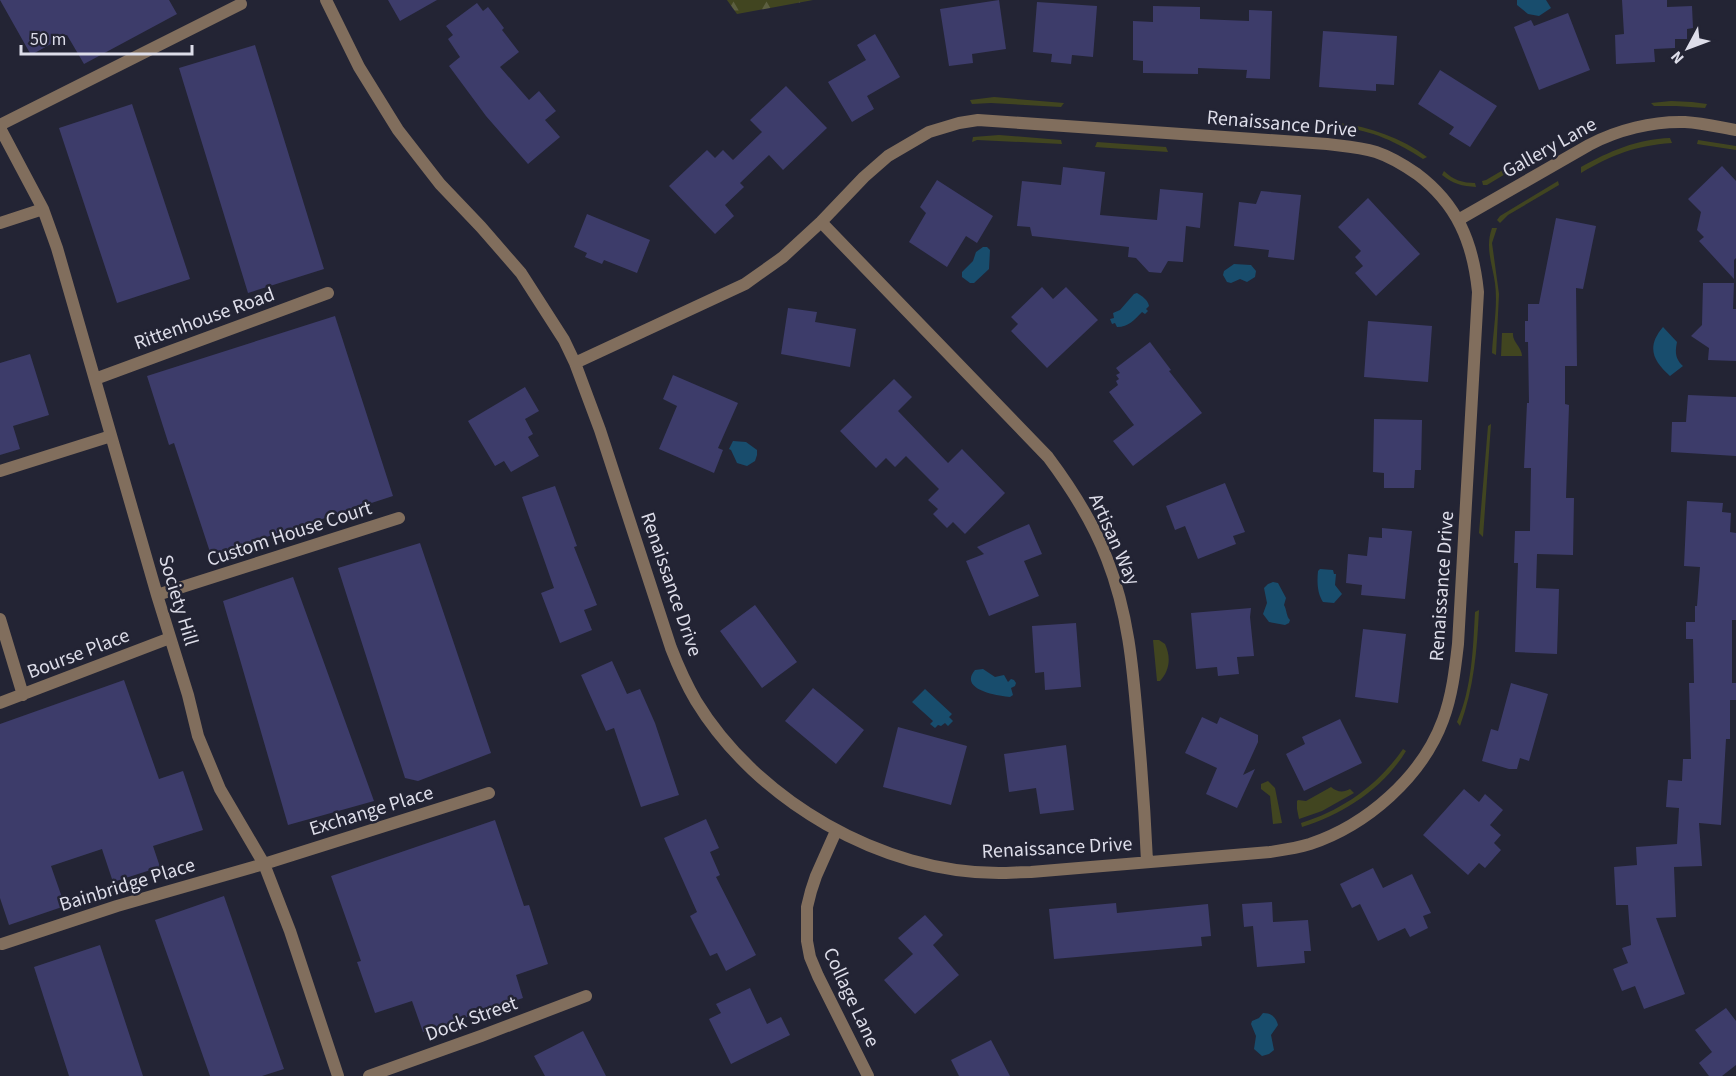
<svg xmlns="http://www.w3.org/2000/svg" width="1736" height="1076" font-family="'Source Sans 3',sans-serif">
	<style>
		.grass { fill: #414520 }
		.forest { fill: url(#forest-firs) }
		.water { fill: #184d6d }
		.building { fill: #3d3c6a }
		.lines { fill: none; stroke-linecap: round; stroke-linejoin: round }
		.minor { stroke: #816e5d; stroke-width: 12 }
		.labels { text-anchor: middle; stroke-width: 5; stroke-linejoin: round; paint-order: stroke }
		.street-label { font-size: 20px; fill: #dddde9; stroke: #232434 }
	</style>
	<defs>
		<pattern id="forest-firs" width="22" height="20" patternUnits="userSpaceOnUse" patternTransform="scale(1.5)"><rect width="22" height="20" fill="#414520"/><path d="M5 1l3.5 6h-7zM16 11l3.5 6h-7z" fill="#5c5f40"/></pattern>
	</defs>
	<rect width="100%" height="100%" fill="#232434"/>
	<!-- grass -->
	<path class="grass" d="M994,97l70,6 -3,4 -70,-4 -19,1 -2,-4z
		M1671,101l21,1 15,2 -2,4 -29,-2h-22l-3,-3z
		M1339,123c31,4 63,15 88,34l-4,2c-25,-16 -52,-30 -83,-31z
		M999,135l62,5 1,4 -85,-4 -5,2 1,-5z
		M1670,138l2,5c-37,3 -59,11 -91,30v-6c29,-16 56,-28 89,-29z
		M1554,140l1,4 -68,41h-4l-1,-4 4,-1z
		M1698,140l38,6v4l-39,-6z
		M1097,142l69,5 2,5 -73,-5z
		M1444,171c9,9 19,12 31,12l1,4c-14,-1 -23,-3 -34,-12z
		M1558,181l1,4 -51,30 -8,8 -3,-3 3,-4z
		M1492,228h5l-5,15 7,51 -3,61 -4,-2c1,-22 6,-47 3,-70 -3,-20 -10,-36 -3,-55z
		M1502,333h11c-1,9 9,14 9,23h-21z
		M1491,424l-8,113 -4,-4 9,-107z
		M1479,610c-2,40 -5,78 -19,116l-3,-4c15,-34 16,-73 18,-110z
		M1153,640h6l6,4c6,13 5,26 -5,37h-3z
		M1403,749l3,2c-23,38 -63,63 -104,76l-1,-4c42,-13 77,-38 102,-74z
		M1268,781l7,7 7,35 -9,1 -3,-28 -9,-7v-5z
		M1331,787c6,5 12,6 19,2l4,4 -32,18 -23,8 -2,-10v-8l1,-1 8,1z"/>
	<!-- forest -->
	<path class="forest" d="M727,0h86l-76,14z"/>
	<!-- water -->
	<path class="water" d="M1517,0h29l5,8 -12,8 -11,-2 -11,-9z
		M983,247h4l3,3 -1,19 -15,14h-4l-8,-6v-5l11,-11 3,-9z
		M1234,264l17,1 5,6 -1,6 -8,5 -7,-3 -9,4 -4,-1 -4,-7 1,-4z
		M1137,293c5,3 11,7 12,13l-3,3 2,2 -3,3 -3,-2c-8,8 -13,15 -25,15l-2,-4 -3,1 -2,-5 4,-1 -1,-5 7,-3 14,-16z
		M1663,327l14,15c-2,10 -2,17 6,24l-13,10c-17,-15 -24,-29 -7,-49z
		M733,441l13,1 11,8v5l-2,6 -8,5 -10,-3 -6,-13 -2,-1z
		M1320,569l13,1 1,4h2l-1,11 7,9 -8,9 -11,-1c-6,-9 -6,-21 -5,-31z
		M1273,582l5,1 8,15 -2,7c3,5 2,11 6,15l-1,3 -4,2 -16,-3 -6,-8 4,-11 -3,-15 4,-4z
		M983,669l12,8 9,-2 4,7 3,-3 3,1 2,3 -1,3 -4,2 2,7 -3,2c-12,-1 -52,-7 -35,-27z
		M925,689l27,25 -3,3 4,4 -5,5 -3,-3 -4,3 -3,-1 -3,3 -5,-4 3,-3 -21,-19z
		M1263,1013c8,0 13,4 15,12l-7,10 3,15 -5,4 -7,2 -8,-7 2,-13 -5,-12 1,-3 7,-3z"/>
	<!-- building -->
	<path class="building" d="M0,0h169l8,14 -93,50 -17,-29 -36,20z
		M388,0h49l-37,21z
		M999,0l7,49 -34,5 1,9 -24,3 -9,-57z
		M1622,0h45v7l25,-1 1,22 -6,1v10h-12v9l-21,1 1,13 -39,2 -1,-29 9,-1z
		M1037,2l60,4 -4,51 -21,-2 -1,9 -20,-2 1,-8 -19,-2z
		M477,3l6,8 5,-4 16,21 -2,2 17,22 -19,15 29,33 10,-9 17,20 -11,9 15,17 -32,27 -42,-48 -37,-50 11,-9 -12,-18 5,-4 -7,-9z
		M1153,6l47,1v12l49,2v-11l23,1 -2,68 -24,-1 1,-8 -49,-2v6l-55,-1v-12l-10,-1v-39l20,1z
		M1568,13l22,57 -51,20 -25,-63 17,-7 3,6z
		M1323,31l74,5 -3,49 -18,-1v7l-57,-4z
		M875,34l25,43 -33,19 7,13 -22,13 -24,-40 38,-22 -9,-15z
		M255,45l69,224 -76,24 -69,-225z
		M1440,70l57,36 -27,41 -21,-13 5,-7 -36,-23z
		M786,86l41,42 -44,42 -14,-15 -29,28 4,4 -19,18 9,11 -19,18 -46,-48 38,-36 8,8 8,-8 10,10 29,-28 -12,-12z
		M132,104l58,175 -73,24 -58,-175z
		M1722,166l14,15v77l-2,2v19l-35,-38 5,-4 -7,-7 4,-18 -13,-13z
		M1063,167l42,5 -5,43 57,5 3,-31 43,4 -3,35 -14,-2 -3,36 -15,-1 -7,12 -12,-1 -13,-14 -8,-1 1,-10 -97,-11 -2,-9 -13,-1 5,-45 39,4z
		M937,180l56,36 -16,27 -11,-7 -19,31 -38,-25 17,-29 -6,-6z
		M1261,191l40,4 -7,65 -26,-3 1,-7 -35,-4 5,-44 17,2z
		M1368,198l52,56 -44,42 -21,-23 8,-7 -8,-9 6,-6 -23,-24z
		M587,214l63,26 -13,33 -33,-13 -2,4 -17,-7 2,-4 -13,-6z
		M1556,218l40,8 -13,63 -7,-1 1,78h-12v38l4,1 -3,93h8l-1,57 -36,-1 -1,34 23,1 -2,65 -42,-2 3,-89h-4l1,-32h15l1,-63h-7l3,-65h2l-1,-61h-3v-21h3v-17h11z
		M1703,283h31l-1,26h3v52l-28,-1 1,-12 -18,-12 11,-11z
		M1042,287l11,12 13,-12 32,33 -51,48 -36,-37 7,-7 -7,-7z
		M788,308l29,4 -2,10 41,7 -6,38 -69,-13z
		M335,316l58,180 -182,59 -37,-112 -5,2 -22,-69z
		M1368,321l64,5 -4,56 -64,-5z
		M1150,342l21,28 -2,1 33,42 -69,53 -20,-25 21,-16 -25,-33 9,-7 -2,-4 3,-2 -3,-4 4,-2 -4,-5z
		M30,354l19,61 -36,11 7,23 -20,6v-92z
		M673,375l65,28 -20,45 5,2 -9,23 -55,-24 18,-43 -14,-7z
		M894,379l18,18 -14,14 50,52 14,-14 43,44 -40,41 -12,-12 -6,6 -14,-14 5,-5 -10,-9 11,-11 -33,-33 -11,11 -9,-9 -10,10 -36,-37z
		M525,387l14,24 -14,8 8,15 -5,3 11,19 -28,16 -7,-11 -9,5 -27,-45z
		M1688,395l48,2v59l-65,-4 1,-30h14z
		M1374,419l48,1 -1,50h-6l-1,18h-30v-15l-11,-1z
		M1225,483l20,49 -12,4 3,8 -38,15 -13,-33 -10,4 -9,-24z
		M555,486l22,60 -3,1 23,58 -13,5 8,20 -32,13 -19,-50 13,-5 -32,-91z
		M1687,501l36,2 -1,9 9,1 -1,19 6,1v87h-4v63h4v17h-6v39h-4l-5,86 -22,-2 3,43 -28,1 2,50 -20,1 29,76 -41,15 -9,-23 -13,5 -9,-22 15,-6 -6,-15 9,-3 -3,-40h-12l-2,-38 23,-2 -1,-18 41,-3 2,-36 -13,-1 2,-27 14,1 1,-22h8l-2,-76h5l-1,-44h-7v-17h9v-16h2l3,-39 -16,-1z
		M1029,524l13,30 -18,7 15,35 -50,20 -23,-55 18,-7 -7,-7z
		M1382,528l30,3 -7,68 -44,-4 1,-10 -16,-2 2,-29 19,2 2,-19 13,1z
		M420,543l71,210 -73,28 -13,-3 -67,-210z
		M293,577l81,224 -86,24 -65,-224z
		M755,605l42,57 -35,26 -42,-57z
		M1251,608l-1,9 4,39 -17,1 2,17 -21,2 -1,-9 -21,2 -5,-56z
		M1076,623l5,64 -36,3 -1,-18 -9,1 -3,-47z
		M1363,629l43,5 -8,69 -43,-6z
		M612,661l15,33 13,-5 15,34 24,72 -38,12 -27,-79 -8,3 -25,-56z
		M124,680l35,99 24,-8 20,59 -50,16 7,21 -47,15 -11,-33 -51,17 14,40 -56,19 -9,-27v-174z
		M1511,683l37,11 -19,67 -9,-3 -3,11h-8l-27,-8 9,-32 7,2z
		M813,688l51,42 -28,34 -51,-43z
		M1202,717l15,7 3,-7 38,18v7l-15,33 12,-6 -18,39 -31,-14 11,-26 -32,-15z
		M1340,719l22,44 -58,28 -18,-37 19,-10 -3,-7z
		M898,727l69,19 -16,59 -68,-18z
		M1066,745l8,65 -34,4 -4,-26 -27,4 -5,-38z
		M1464,789l15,13 6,-8 18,16 -13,15 11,10 -7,8 7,7 -16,18 -6,-5 -11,12 -45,-40z
		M706,819l13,29 -9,4 10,23 -4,2 40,78 -30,16 -9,-18 -7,3 -20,-40 7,-4 -33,-74z
		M495,820l29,86 5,-1 19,59 -32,11 7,23 -100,34 -11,-31 -37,12 -18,-51 4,-1 -30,-85z
		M1373,868l10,20 29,-14 19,39 -8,3 5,12 -18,9 -5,-9 -27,13 -18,-37 -8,4 -12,-24z
		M224,896l60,173 -22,7h-52l-55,-156z
		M1272,902l1,20 35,-2 3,31h-7l1,12 -48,4 -4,-41 -9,1 -2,-23z
		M1116,903l1,10 91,-9 3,32 -10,1 1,9 -148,13 -5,-50z
		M925,915l18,20 -10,10 26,30 -44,39 -31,-34 29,-26 -15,-16z
		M100,945l43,131h-74l-35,-109z
		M750,988l17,36 14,-7 9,18 -59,29 -22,-45 12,-6 -5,-9z
		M1726,1008l10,13v44l-14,11h-13l-10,-13 13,-11 -17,-22z
		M583,1031l23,45h-61l-11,-20z
		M991,1040l19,36h-51l-8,-16z"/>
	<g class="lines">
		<!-- minor -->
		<path class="minor" d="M326,0l33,67 39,63 42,54 41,43 40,46 43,67 11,23 25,67 71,218c7,18 15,36 25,53 61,100 186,172 303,172 11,0 22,-1 32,-1l239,-20c13,-2 27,-4 40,-8 57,-19 112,-67 133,-124 9,-24 12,-50 15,-76l20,-352c-5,-50 -21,-88 -61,-118 -13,-9 -26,-17 -41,-22 -16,-5 -33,-6 -49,-8l-349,-24 -19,3 -30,9 -41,24 -24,21 -43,45 -38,35 -38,27 -170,79
			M0,125l241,-121
			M0,128l43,81 14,39 100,347 31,100 10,41 22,53 44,75 26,67 48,145
			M1458,220l131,-75c28,-15 64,-24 96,-23 17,1 34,5 51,8
			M821,222l227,235c24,32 45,65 59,102 22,56 26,111 31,170 4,44 7,88 9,132
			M0,223l43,-14
			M95,379l233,-86
			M0,471l111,-35
			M157,595l242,-77
			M0,619l23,76
			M0,703l170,-65
			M836,831l-20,45 -5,15 -4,16v34l3,16 8,19 50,100
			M2,944l115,-38 147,-42 225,-71
			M369,1076l112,-40 105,-40"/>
	</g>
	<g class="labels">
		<!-- street labels -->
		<g class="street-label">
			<text transform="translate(1282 123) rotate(5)" y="7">Renaissance Drive</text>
			<text transform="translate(1549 147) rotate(-29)" y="7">Gallery Lane</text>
			<text transform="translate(204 318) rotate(-20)" y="7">Rittenhouse Road</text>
			<text transform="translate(289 533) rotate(-18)" y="7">Custom House Court</text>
			<text transform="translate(1115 539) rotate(66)" y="7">Artisan Way</text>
			<text transform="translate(672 584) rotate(71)" y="7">Renaissance Drive</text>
			<text transform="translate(1441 586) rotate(-86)" y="7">Renaissance Drive</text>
			<text transform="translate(179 600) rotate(73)" y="7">Society Hill</text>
			<text transform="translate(78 653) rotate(-21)" y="7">Bourse Place</text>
			<text transform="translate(371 810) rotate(-17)" y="7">Exchange Place</text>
			<text transform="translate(1057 847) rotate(-3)" y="7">Renaissance Drive</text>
			<text transform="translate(127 884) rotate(-17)" y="7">Bainbridge Place</text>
			<text transform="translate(852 997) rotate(65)" y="7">Collage Lane</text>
			<text transform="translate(471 1018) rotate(-20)" y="7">Dock Street</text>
		</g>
	</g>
	<!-- north arrow -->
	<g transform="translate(1688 48) rotate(229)" stroke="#232434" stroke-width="4.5" paint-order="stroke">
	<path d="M0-4.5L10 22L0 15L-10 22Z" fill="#dddde9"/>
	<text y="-9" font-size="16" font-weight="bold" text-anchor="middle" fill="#dddde9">N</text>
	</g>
	<!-- scale -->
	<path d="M21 45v9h171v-9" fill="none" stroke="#dddde9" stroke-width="3"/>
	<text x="30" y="45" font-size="18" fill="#dddde9" stroke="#232434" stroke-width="4.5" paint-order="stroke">50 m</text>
</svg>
